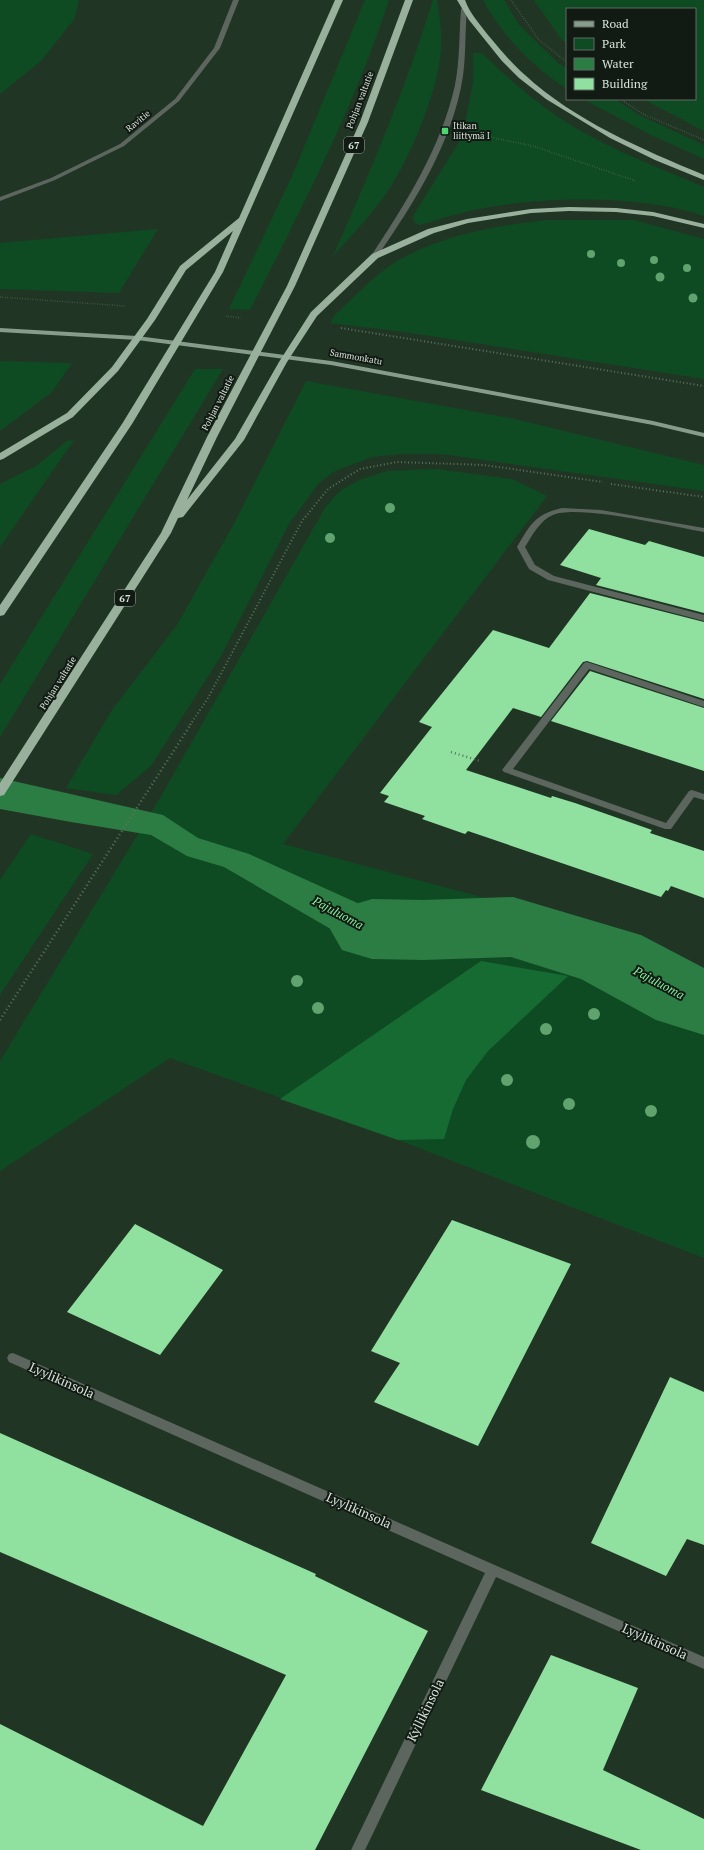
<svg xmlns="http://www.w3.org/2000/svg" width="704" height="1850" font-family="'PT Serif',serif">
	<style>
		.green { fill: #0f4b22 }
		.forest { fill: #156b32 }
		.water { fill: #2c7d43 }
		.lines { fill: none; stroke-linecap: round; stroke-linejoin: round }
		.river { fill: #2c7d43; fill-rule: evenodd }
		.building { fill: #90e1a0 }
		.path-far2 { stroke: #5f7162; stroke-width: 1.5; stroke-dasharray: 0.5 2; stroke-linecap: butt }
		.path-far1 { stroke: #5f7162; stroke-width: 2; stroke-dasharray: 1 2.5; stroke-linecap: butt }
		.path { stroke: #5f7162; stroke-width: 2.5; stroke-dasharray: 1 3; stroke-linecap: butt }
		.minor { fill: #5c665e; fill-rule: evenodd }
		.major { fill: #889c8b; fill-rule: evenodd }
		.highway { fill: #99b19c; fill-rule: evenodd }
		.tree { fill: #60a36e }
		.poi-dot { fill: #4ed675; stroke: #111a13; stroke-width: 1.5 }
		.labels { text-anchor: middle; stroke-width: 4; stroke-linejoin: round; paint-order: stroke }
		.far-street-label { font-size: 9px; fill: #d6e3d8; stroke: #111a13 }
		.far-poi-label { font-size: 9px; fill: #d6e3d8; stroke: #111a13; text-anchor: start }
		.shield { fill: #111a13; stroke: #9ba79d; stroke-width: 1 }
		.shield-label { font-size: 10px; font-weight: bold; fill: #d6e3d8 }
		.water-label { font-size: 12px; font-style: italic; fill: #85ee9c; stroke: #111a13 }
		.near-street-label { font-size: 13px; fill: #d6e3d8; stroke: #111a13 }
	</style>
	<rect width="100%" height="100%" fill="#213525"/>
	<!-- green -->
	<path class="green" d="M0,0h79l-4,18 -34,43 -41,33z
		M365,0h24c-35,108 -88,209 -139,310l-21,-1 63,-133z
		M433,0h4c3,19 6,38 3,58 -5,39 -29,97 -50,130 -17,25 -37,46 -57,68 37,-84 73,-168 100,-256z
		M483,0h21l15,25 39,38 9,5v21c-34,-22 -65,-53 -84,-89z
		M534,0h170v131l-61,-32h52v-90h-128v34l-5,-3z
		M473,53h9c22,22 44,41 69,59 46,33 102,53 153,75v29c-59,-21 -158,-20 -220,-8 -22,4 -43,11 -65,17l-5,-3 -1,-6 46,-74 7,-23 7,-37z
		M583,99h32l24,16 65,30v14l-53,-24z
		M549,220h85l70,19v140l-300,-47 -74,-9 5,-8c15,-14 29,-29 45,-42 44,-35 114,-48 169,-53z
		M158,229l-39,64 -119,-4v-46z
		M0,361l72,2 -20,29 -52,39z
		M195,369h28l-223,368v-53z
		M306,381l209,38 189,46v26l-263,-37h-40l-29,3 -37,14 -16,12 -30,41 -68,132 -70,110 -35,29 -50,-7 46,-78 65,-85 60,-107z
		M74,440l-74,107v-63l36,-18 31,-25z
		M437,469l75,10 35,17 -264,348 247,66 174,59v289l-306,-118 -228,-82 -170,113v-110l160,-263 166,-292 14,-15 19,-11 28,-9z
		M31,834l62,20 -93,141v-115z"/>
	<!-- forest -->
	<path class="forest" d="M481,961l87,15 -80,75 -22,29 -13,29 -9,30 -46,1 -118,-41z"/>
	<!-- water -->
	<path class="water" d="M0,778l163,37 35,23 51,16 115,52 54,7 54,-1 31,29 -102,7 -60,-13 -117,-68 -37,-11 -36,-21 -80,-13 -71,-13z"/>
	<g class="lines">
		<!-- river -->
		<path class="river" d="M513,897l128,38 63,33v67l-48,-15 -75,-41 -70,-22 -87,3 -52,-1 -30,-9 -12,-21 12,-21 30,-9 52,1z"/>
	</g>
	<!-- building -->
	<path class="building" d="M589,529l56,16 4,-4 55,16v56l-108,-28 5,-7 -41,-13z
		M590,593l114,29v77l-117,-38 -4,1 -42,55 -28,-9 -47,62 85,28 1,-2 23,7 77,27 -2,3 54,18v47l-33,-12 -3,5 -2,-1 -5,7 -193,-66 -3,3 -43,-15 3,-3 -41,-14 5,-6 -9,-3 52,-66 -13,-5 74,-92 56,18z
		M590,671l114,37v63l-153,-50z
		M452,1220l119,44 -93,182 -104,-44 26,-39 -29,-12z
		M135,1224l88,46 -63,85 -93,-43z
		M670,1377l34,15v153l-17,-6 -21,37 -75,-33z
		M0,1433l316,141 -1,2 113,55 -113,219h-315v-126l203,102 83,-151 -286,-123z
		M551,1655l87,33 -35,82 101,49v31h-63l-160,-60z"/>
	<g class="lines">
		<!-- path-far2 -->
		<path class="path-far2" d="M511,0l28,40 28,22
			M620,99l23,15 61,26
			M474,134l59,12 103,35
			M0,297l125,9
			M226,316l15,2"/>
		<!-- path-far1 -->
		<path class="path-far1" d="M341,328l363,58
			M611,484l93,13
			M190,725l18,-27 94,-177 26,-32 32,-20 37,-7 87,3 119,17"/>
		<!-- path -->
		<path class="path" d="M451,752l29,9
			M0,1020l191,-296"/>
		<!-- minor -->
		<path class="minor" d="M233,0h6l-19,48 -41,53 -55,45 -69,34 -55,21v-4l51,-19 69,-34 55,-45 39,-51z
			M464,7l3,2c-2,22 -1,45 -4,67 -10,66 -49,127 -86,181h-4l-2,-1c35,-53 70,-108 84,-171 5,-25 4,-51 6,-76z
			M562,508l39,2 103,18v4c-31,-5 -125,-28 -151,-17 -13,5 -21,21 -28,32l10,18 19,11 150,39v6l-156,-41 -19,-11 -12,-22c13,-22 18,-33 45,-39z
			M587,662l117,39v6l-115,-38 -76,100 153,54 23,-32 3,-1 12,4v6l-10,-3 -23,32h-6l-161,-57 -2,-2 82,-107z
			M13,1353l691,304v12l-208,-92 -131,273h-14l134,-277 -476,-211 -2,-4 2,-4z"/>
		<!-- major -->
		<path class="major" d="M0,328l137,8 194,25 322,60 51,12v4l-51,-12 -322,-60 -194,-25 -137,-8z"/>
		<!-- highway -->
		<path class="highway" d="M335,0h8l-120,272 -91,152 -128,191 -4,1v-11l122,-181 93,-152 18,-41 -47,39 -31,50 -37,51 -45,46 -70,42 -3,1v-7l67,-40 45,-46 35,-48 33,-53 59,-48z
			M405,0h8l-45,122 -73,164 -78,151 -30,63 48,-61 44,-77 32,-50 61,-58 56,-25 39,-10 64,-10 38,-2 47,1 37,4 51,12v4l-51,-12 -37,-4 -47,-1 -38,2 -63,10 -34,10 -56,25 -61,58 -30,46 -43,78 -61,77 -5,1 -7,15 -167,262 -4,1v-13l161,-250 46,-96 80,-151 73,-164z
			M457,0h8c5,14 14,23 23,35 12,14 23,28 37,40 50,46 117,74 179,100v5l-49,-20 -45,-22 -64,-39 -27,-21 -17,-17 -33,-41z"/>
	</g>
	<!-- trees -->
	<g class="tree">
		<circle cx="591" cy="254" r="4"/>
		<circle cx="654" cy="260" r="4"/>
		<circle cx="621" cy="263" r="4"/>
		<circle cx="687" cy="268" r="4"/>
		<circle cx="660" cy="277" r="4.5"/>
		<circle cx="693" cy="298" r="4.5"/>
		<circle cx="390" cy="508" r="5"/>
		<circle cx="330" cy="538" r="5"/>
		<circle cx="297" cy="981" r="6"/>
		<circle cx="318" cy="1008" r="6"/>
		<circle cx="594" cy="1014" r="6"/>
		<circle cx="546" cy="1029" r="6"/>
		<circle cx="507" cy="1080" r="6"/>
		<circle cx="569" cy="1104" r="6"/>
		<circle cx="651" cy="1111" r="6"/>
		<circle cx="533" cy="1142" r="7"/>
	</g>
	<!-- markers -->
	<rect class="poi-dot" x="441" y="127" width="8" height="8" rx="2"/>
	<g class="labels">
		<!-- far-street labels -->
		<g class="far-street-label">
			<text transform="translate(360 100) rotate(-69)" y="3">Pohjan valtatie</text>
			<text transform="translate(138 121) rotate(-39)" y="3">Ravitie</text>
			<text transform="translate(356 357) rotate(10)" y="3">Sammonkatu</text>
			<text transform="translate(218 403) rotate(-63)" y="3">Pohjan valtatie</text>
			<text transform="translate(58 683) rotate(-58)" y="3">Pohjan valtatie</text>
		</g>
		<!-- far-poi labels -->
		<g class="far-poi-label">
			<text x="453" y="129">Itikan<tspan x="453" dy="10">liittymä I</tspan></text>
		</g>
		<!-- shield labels -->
		<g class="shield">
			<rect x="344" y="137" width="20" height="16" rx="3"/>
			<rect x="115" y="590" width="20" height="16" rx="3"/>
		</g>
		<g class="shield-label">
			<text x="354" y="149">67</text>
			<text x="125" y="602">67</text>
		</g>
		<!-- water labels -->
		<g class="water-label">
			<text transform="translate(338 913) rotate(28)" y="4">Pajuluoma</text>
			<text transform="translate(659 983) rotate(28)" y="4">Pajuluoma</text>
		</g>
		<!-- near-street labels -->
		<g class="near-street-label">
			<text transform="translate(62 1380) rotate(24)" y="5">Lyylikinsola</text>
			<text transform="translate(359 1510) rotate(24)" y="5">Lyylikinsola</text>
			<text transform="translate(655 1641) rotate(24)" y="5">Lyylikinsola</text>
			<text transform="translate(425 1710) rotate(-64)" y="5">Kyllikinsola</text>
		</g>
	</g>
	<!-- legend -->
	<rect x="566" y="8" width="130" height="92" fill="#111a13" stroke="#606a62"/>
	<rect x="574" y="21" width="20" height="6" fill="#889c8b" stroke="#606a62"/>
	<text x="602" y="28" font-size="12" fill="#d6e3d8">Road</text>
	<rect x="574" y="38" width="20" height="12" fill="#0f4b22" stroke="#606a62"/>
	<text x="602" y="48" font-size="12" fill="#d6e3d8">Park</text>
	<rect x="574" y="58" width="20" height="12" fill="#2c7d43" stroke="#606a62"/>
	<text x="602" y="68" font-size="12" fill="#d6e3d8">Water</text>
	<rect x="574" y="78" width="20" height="12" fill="#90e1a0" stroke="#606a62"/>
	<text x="602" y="88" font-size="12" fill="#d6e3d8">Building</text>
</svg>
